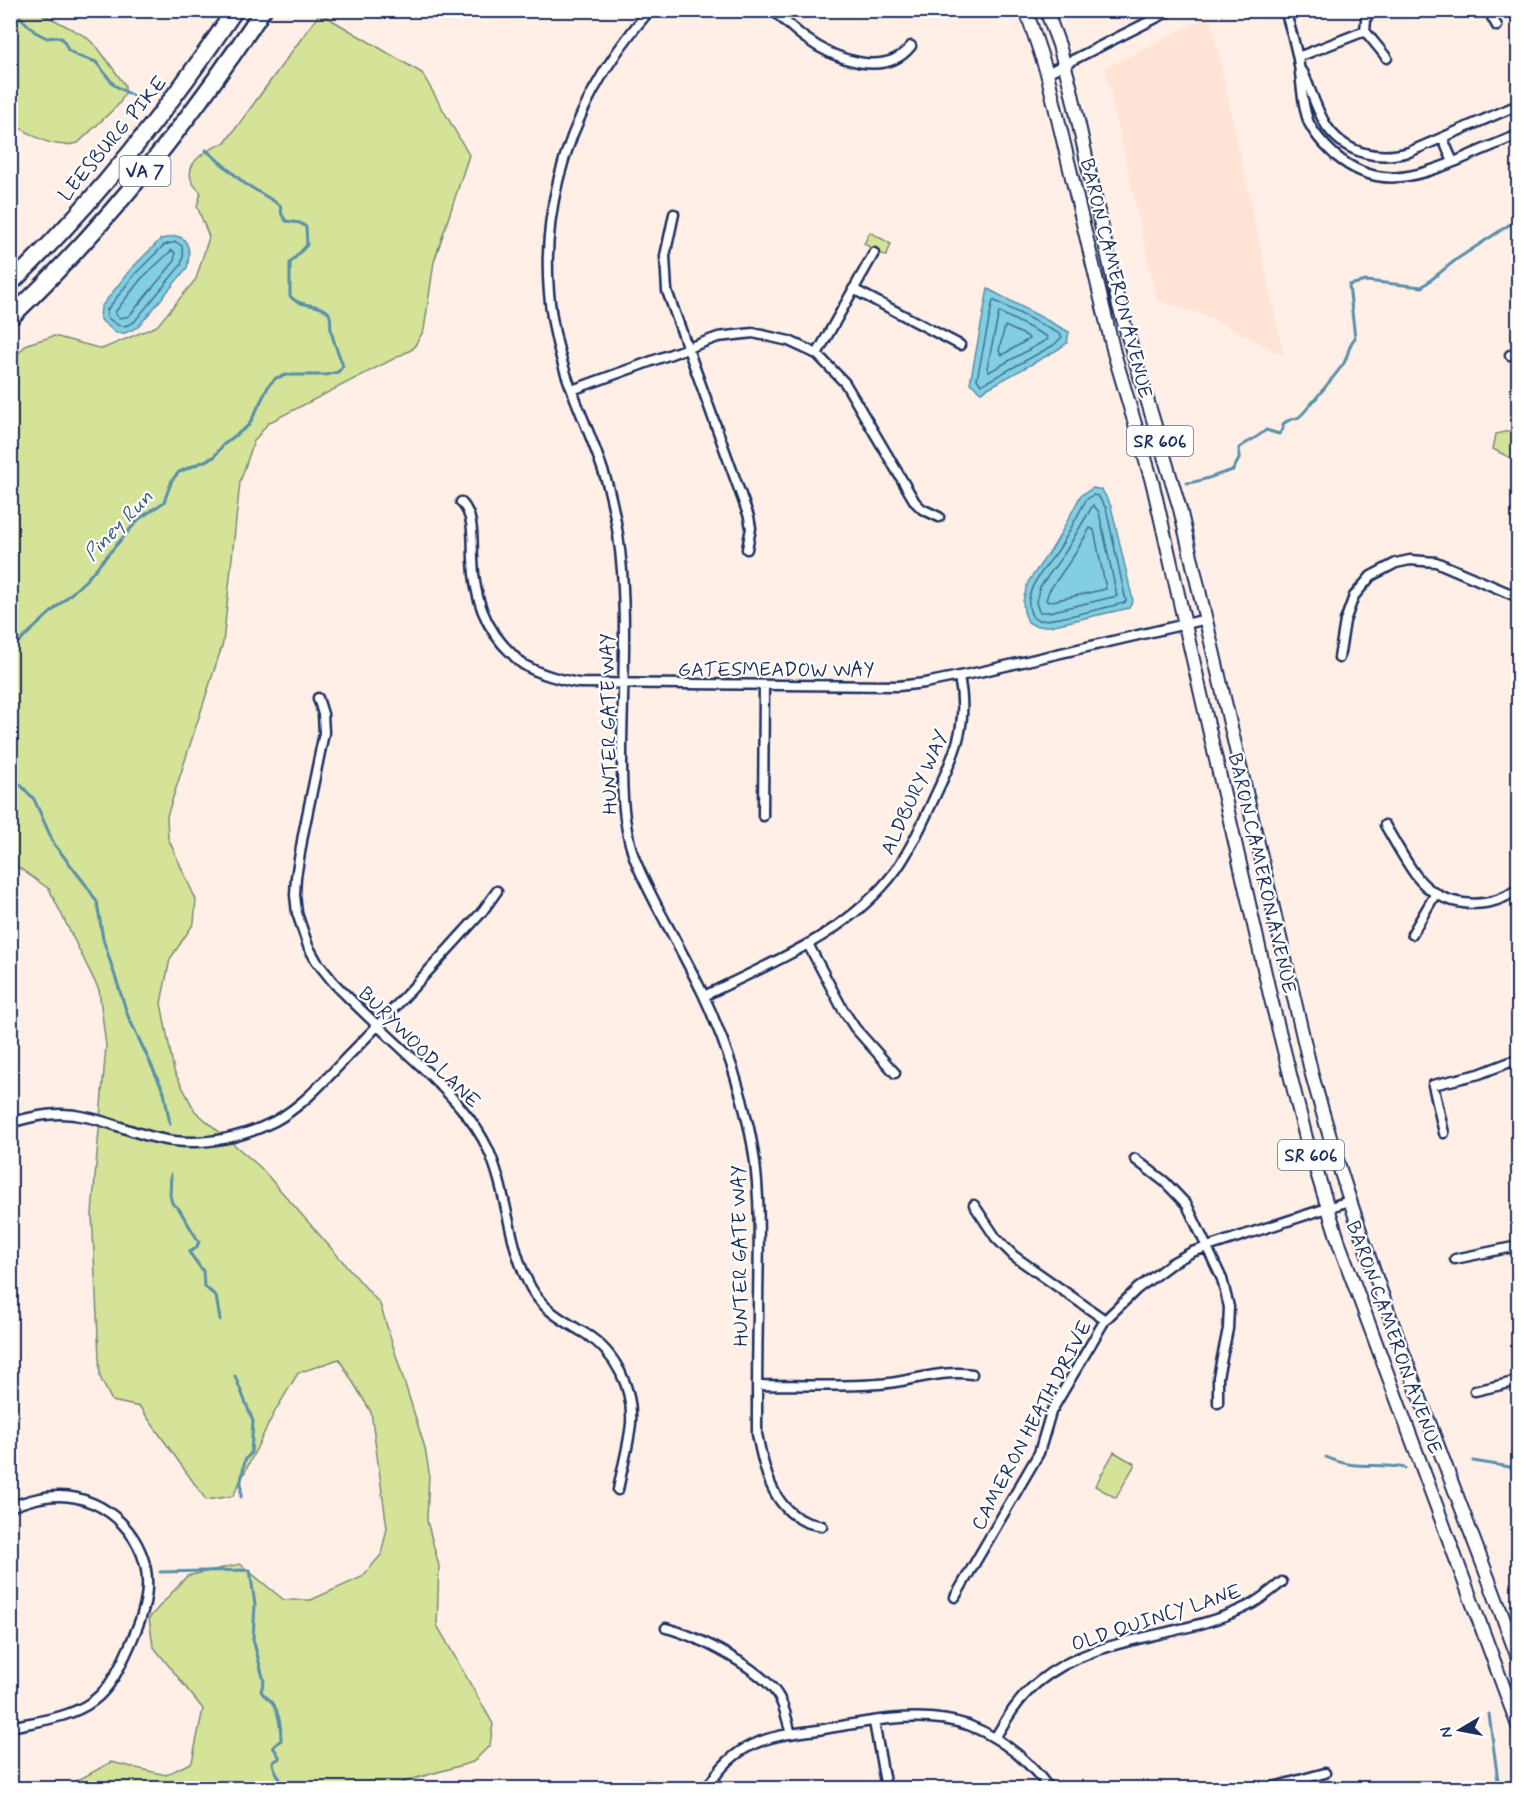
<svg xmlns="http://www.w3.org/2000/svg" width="1529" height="1799" font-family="Mynerve,sans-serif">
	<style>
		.built { fill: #ffe4d6 }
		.green { fill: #d4e397; stroke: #78897a; stroke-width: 1.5 }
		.water { fill: #82cfe1; stroke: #598fad; stroke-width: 1.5 }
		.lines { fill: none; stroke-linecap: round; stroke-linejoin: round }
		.shore { stroke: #446f92; stroke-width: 1.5 }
		.stream { stroke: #598fad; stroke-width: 3 }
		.street-casing { stroke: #1b2f5e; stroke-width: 13 }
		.primary-casing { stroke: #1b2f5e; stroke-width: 16 }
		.highway-casing { stroke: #1b2f5e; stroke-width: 20 }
		.street { stroke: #fff; stroke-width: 8 }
		.primary { stroke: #fff; stroke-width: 12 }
		.highway { stroke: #fff; stroke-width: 15 }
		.labels { text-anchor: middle; stroke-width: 4.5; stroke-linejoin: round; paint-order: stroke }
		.shield { fill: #fff; stroke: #5f6d8e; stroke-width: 1.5 }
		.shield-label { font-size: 18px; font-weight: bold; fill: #1b2f5e }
		.street-label { font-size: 20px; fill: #1b2f5e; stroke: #fff }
		.water-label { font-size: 21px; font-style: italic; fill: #3a5f85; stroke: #fff }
	</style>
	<rect width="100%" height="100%" fill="#ffefe7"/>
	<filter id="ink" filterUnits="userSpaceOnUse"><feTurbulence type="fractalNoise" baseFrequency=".0167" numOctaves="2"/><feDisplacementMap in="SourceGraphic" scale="12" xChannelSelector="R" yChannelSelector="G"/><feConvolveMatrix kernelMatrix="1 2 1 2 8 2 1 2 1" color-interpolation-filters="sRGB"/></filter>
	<g filter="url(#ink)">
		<!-- built -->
		<path class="built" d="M1210,15l74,341 -75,-39 -52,-17 -52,-232z"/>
		<!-- green -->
		<path class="green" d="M10,11h22l15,5 38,20 13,12 27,37v8l-6,11 -41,39c-25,7 -47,-8 -67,-21z
			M320,13l102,60 47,82 -35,107 -10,68 -11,19 -145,74 -14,18 -14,41 -17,161 -56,173 1,22 28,62 -2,23 -24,36 -9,44 13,68 21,40 65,56 120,137 45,144 4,24 -2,49 12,45 -2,59 56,99 -3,21 -17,17 -70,20 -7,6h-332l47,-26 55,13 26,-13 11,-53 -50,-63 -4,-28 38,-42 53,-12 44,36h27l51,-23 19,-22 6,-27 -16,-116 -32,-53 -41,14 -24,40 -41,83 -27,4 -66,-93 -28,-6 -12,-24 -8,-163 14,-168 -7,-56 -50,-101 -38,-27 -1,-500 17,-18 27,-8 48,13 55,-23 39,-47 13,-42 -12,-31 4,-13c-2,-3 -7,-7 -9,-11 -9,-21 18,-34 33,-39z
			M870,232l21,12 -5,12 -22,-12z
			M1518,429v33l-25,-13 3,-15z
			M1513,1136h5v31c-6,-7 -6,-19 -7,-28z
			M1114,1452l21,12 -19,34 -21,-12z"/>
		<!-- water -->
		<path class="water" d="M176,236c15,2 14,20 11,32l-49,59 -13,6h-9l-14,-12 -2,-4 1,-10 29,-37 31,-31z
			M988,289l81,43 -2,11 -10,7 -76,42 -11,-9z
			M1093,488l9,2 9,16 22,95 -4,7 -79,18h-15l-7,-4 -4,-10 -1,-11 5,-19 27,-38 26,-49z"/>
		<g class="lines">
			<!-- shore -->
			<path class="shore" d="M176,242l6,4 1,11 -2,8 -47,57c-12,7 -17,4 -27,-5v-7l28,-36 29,-29z
				M172,250l3,3 -1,9 -45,54 -9,2 -5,-4 1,-3 25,-32z
				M993,300l67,34 2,3 -8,8 -73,40 -4,-6z
				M999,312l47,24 2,3 -59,33 -2,-4z
				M1005,326l22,10 2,3 -27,16 -3,-4z
				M1093,495l5,1 8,12 20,93 -2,2c-17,4 -74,20 -87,17 -4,-1 -4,-3 -6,-6 -10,-25 16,-47 28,-65 10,-16 18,-33 27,-49z
				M1093,505l6,7 18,84 -68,16h-10l-3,-10 4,-15 26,-36z
				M1090,528l4,2 12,59 -58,13 -2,-2 3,-9 24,-34z"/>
			<!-- stream -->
			<path class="stream" d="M13,10l22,22 12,6 10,-1 6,2 5,11 10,6 18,6 18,23 21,12
				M1187,483c16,-1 30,-9 46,-13l6,-11v-11c9,-7 18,-10 27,-18l13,4 4,-5v-5c7,-6 10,-4 16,-7 5,-3 41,-48 45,-54 5,-9 4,-18 11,-25l-6,-53 17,-4 56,6 35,-28 61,-40
				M10,650l76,-70 53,-61 25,-17 8,-22 7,-8 35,-15 9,-12 26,-20 20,-40 7,-7 10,-3h40l12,-3 5,-6c-4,-12 -10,-24 -12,-36 -1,-5 1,-14 -3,-18 -11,-10 -29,-4 -38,-16v-33l17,-18 -1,-18 -6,-4 -14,-2 -4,-6 -2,-10 -36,-22 -38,-33
				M10,774l24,25 20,45 32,41 11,17 6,37 25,77 36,76 6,32
				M171,1174l-1,21 2,8 7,6 20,33 -3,6 -7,4 14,19 1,15 12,10 4,24
				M235,1376l18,45 -2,32 -6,7 -4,21v16
				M1326,1457c31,14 49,5 79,11
				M1473,1461l37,6h8
				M160,1572l90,-2 5,35 -2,34 11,42 -3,10c3,6 10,8 13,14 6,11 7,23 7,35l-8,7 7,11 -7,4c0,9 9,18 11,26
				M1489,1714l10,74"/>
			<!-- street casing -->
			<g class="street-casing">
				<path id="street" d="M650,10c-89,101 -127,231 -85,361 13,40 33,78 44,119 7,27 11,54 13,81 4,57 1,115 0,172 0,38 -1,74 11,111 6,18 16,36 25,54 15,28 31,57 45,86 20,43 36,88 46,134 14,61 9,124 9,186 -1,40 -1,80 -1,120 6,31 14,72 47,87 5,3 12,3 18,5
					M773,10c11,10 21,20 32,28 29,21 80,41 106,8
					M1285,10c5,17 10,33 13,49 4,21 3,44 11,64 6,12 16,23 26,32 41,35 79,23 124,5 20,-9 40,-17 59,-25
					M1488,10l9,16
					M1365,31l22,27
					M1298,57l67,-26 2,-21
					M1303,72c8,18 14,41 25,56 20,27 51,32 81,24l109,-47
					M1047,73l125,-63
					M1443,139l10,23
					M674,214l-9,42 2,35 82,226 2,11 -4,21
					M853,289l107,56
					M817,354l57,-101
					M1510,355l8,-3
					M572,390l146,-53 35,-4 36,8 28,13 28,29 70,119 7,7 17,8
					M461,502c14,14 11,38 12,57 1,37 11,69 39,95 4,4 8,9 14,12 16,9 33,13 52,17l320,3 27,-3 59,-12 223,-52
					M1339,658l6,-37 9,-25 17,-20 25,-13 14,-3 26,2 82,35
					M318,698l5,16 1,19 -21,102 -7,42 -1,18 2,18 11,33 9,16 17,21c29,30 59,57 89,85 25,25 50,49 65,81 20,44 20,98 43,139 13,23 33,33 55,46 30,19 47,54 45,89 -2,22 -9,45 -13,67
					M763,816l1,-130
					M1385,825c10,17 20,36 32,52 25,31 70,35 101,12
					M1412,934l24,-41
					M808,944l34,64 13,20 40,45
					M704,996c68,-34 145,-62 192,-126 16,-23 28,-50 40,-76 20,-42 33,-71 23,-117
					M10,1123c26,-8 50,-12 76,-6 30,6 57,21 88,24 34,4 70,-4 101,-20 29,-16 51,-42 74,-66 46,-46 89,-95 133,-143l15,-21
					M1444,1133l-11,-48 46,-11 39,-15
					M1135,1159l30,23 22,23 35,74 7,28 -1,22 -10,48v26
					M974,1205l22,33 18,18 91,64
					M1455,1259l63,-13
					M758,1385c40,0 81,2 121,-1 31,-2 62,-15 93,-10
					M1475,1391l43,-10
					M10,1507c17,-6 32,-11 49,-11 49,0 91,44 88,92 -1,20 -9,38 -17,57 -9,20 -19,43 -37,56 -23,17 -55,20 -83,26
					M955,1597l84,-144 12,-41 54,-92 32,-31 35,-26 20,-11 157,-51
					M666,1628c31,8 93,39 111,66 8,11 10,27 14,40
					M874,1722l12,66
					M995,1738c12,-20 24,-40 42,-55 60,-50 143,-43 211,-77 12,-6 23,-15 34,-24
					M608,1788l32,-3 26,3
					M707,1788c11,-18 25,-34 45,-43 20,-10 44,-12 66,-15 49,-8 102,-21 150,-5 34,13 60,35 81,63
					M1270,1788l55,-15"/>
			</g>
			<!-- primary casing -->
			<g class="primary-casing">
				<path id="primary" d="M1026,10l21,63 67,280 39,132 117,510 36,143 34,108 178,480
					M1046,10l13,35 12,44 48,217 61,203 132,566c55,199 135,390 206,583"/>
			</g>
			<!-- highway casing -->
			<g class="highway-casing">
				<path id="highway" d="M10,284c86,-82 159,-176 225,-274
					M10,318c96,-92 180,-197 253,-308"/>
			</g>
			<!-- street -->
			<use href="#street" class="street"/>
			<!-- primary -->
			<use href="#primary" class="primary"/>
			<!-- highway -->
			<use href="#highway" class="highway"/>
		</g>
	</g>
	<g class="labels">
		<!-- shield labels -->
		<g class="shield">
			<rect x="119.5" y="156" width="51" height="30" rx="4.5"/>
			<rect x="1127" y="426" width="66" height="30" rx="4.5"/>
			<rect x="1278" y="1140" width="66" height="30" rx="4.5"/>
		</g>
		<g class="shield-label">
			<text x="145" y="177">VA 7</text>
			<text x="1160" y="447">SR 606</text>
			<text x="1311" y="1161">SR 606</text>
		</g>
		<!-- street labels -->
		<g class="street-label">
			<text transform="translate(112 138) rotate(-50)" y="7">LEESBURG PIKE</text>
			<text transform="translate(1117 278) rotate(76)" y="7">BARON CAMERON AVENUE</text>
			<text x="776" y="676">GATESMEADOW WAY</text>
			<text transform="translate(608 724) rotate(-91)" y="7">HUNTER GATE WAY</text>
			<text transform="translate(914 792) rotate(-65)" y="7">ALDBURY WAY</text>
			<text transform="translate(1263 873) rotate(77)" y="7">BARON CAMERON AVENUE</text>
			<text transform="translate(420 1047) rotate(45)" y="7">BURYWOOD LANE</text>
			<text transform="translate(739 1256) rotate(-91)" y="7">HUNTER GATE WAY</text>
			<text transform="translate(1395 1337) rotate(70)" y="7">BARON CAMERON AVENUE</text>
			<text transform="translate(1031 1425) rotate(-62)" y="7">CAMERON HEATH DRIVE</text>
			<text transform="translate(1156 1617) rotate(-18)" y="7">OLD QUINCY LANE</text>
		</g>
		<!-- water labels -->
		<g class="water-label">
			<text transform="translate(118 525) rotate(-46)" y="7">Piney Run</text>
		</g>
	</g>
	<!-- margin -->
	<rect width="1529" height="1799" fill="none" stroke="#fff" stroke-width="36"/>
	<rect x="18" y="18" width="1493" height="1763" fill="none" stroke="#1b2f5e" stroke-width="2" filter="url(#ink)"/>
	<!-- north arrow -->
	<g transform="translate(1460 1730) rotate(260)" stroke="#ffffff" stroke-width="4.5" paint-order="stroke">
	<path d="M0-4.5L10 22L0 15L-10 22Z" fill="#1b2f5e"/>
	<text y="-9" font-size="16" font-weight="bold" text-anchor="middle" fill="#1b2f5e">N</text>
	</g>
</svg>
